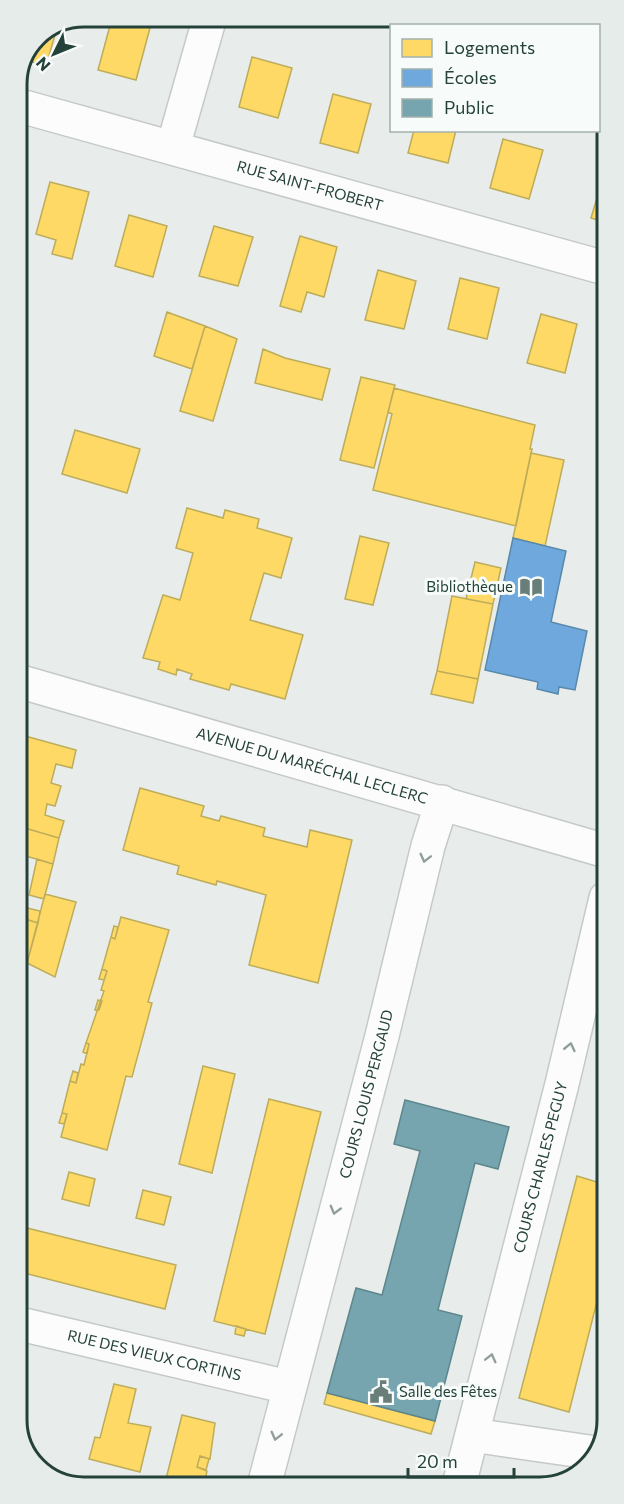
<svg xmlns="http://www.w3.org/2000/svg" width="624" height="1504" font-family="Commissioner,sans-serif">
	<style>
		.homes { fill: #ffd966; stroke: #bdac59; stroke-width: 1.5 }
		.schools { fill: #6fa8dc; stroke: #5889ab; stroke-width: 1.5 }
		.public { fill: #76a5af; stroke: #5d878c; stroke-width: 1.5 }
		.lines { fill: none; stroke-linecap: round; stroke-linejoin: round }
		.street-casing { stroke: #c5cac8; stroke-width: 36 }
		.street { stroke: #fcfcfc; stroke-width: 33 }
		.oneway { stroke: #909f9b }
		.labels { text-anchor: middle; stroke-width: 6; stroke-linejoin: round; paint-order: stroke }
		.street-label { font-size: 15px; fill: #24423a; stroke: #f7fbf9 }
		.poi-label { font-size: 15px; fill: #24423a; stroke: #f7fbf9; text-anchor: end }
		.rim { fill: none; stroke: #24423a; stroke-width: 3 }
	</style>
	<rect width="100%" height="100%" fill="#e8edeb"/>
	<!-- homes -->
	<path class="homes" d="M444,17h42l-2,9h-41z
		M535,17h10l23,9h-35z
		M112,18l38,10 -14,52 -38,-10z
		M57,28l-11,38 -21,-6 12,-24z
		M252,57l40,11 -14,50 -39,-11z
		M333,94l38,10 -13,49 -38,-10z
		M414,130h42l-8,33 -40,-10z
		M503,139l40,11 -14,49 -39,-11z
		M602,181h2v41l-13,-4z
		M50,182l39,10 -17,67 -20,-5 4,-14 -20,-6z
		M129,215l38,11 -14,51 -38,-11z
		M214,226l39,11 -15,49 -39,-10z
		M300,236l37,11 -13,50 -17,-5 -6,20 -21,-6z
		M378,270l38,11 -12,48 -39,-9z
		M460,278l39,10 -12,51 -39,-10z
		M167,312l38,14 -13,43 -38,-13z
		M541,314l36,10 -12,49 -38,-10z
		M205,326l32,13 -24,82 -33,-10z
		M263,349l22,9 45,11 -8,31 -67,-17z
		M361,377l34,8 -21,83 -34,-8z
		M394,388l141,37 -5,24h2l-16,77 -143,-36 19,-76 -4,-2z
		M75,430l65,19 -13,44 -65,-19z
		M531,453l33,7 -19,86 -32,-8z
		M187,508l36,10 2,-8 34,9 -2,9 35,10 -11,40 -17,-5 -14,47 53,15 -18,64 -54,-15 -2,6 -39,-11 2,-5 -15,-5 -1,6 -18,-6 2,-7 -17,-4 20,-63 17,5 13,-47 -17,-5z
		M360,536l29,7 -16,62 -28,-6z
		M475,562l26,6 -8,36 -27,-5z
		M452,596l41,8 -15,75 -41,-8z
		M437,671l41,8 -5,24 -42,-9z
		M18,734l58,16 -4,18 -16,-4 -5,19 10,3 -6,20 -8,-2 -2,11 19,6 -5,17 -41,-12z
		M140,788l64,18 -3,10 18,5 2,-5 44,12 -2,8 44,11 3,-17 42,10 -34,143 -69,-18 17,-70 -49,-14 -1,4 -39,-11 2,-8 -56,-16z
		M18,826l41,12 -6,26 -34,-10z
		M37,859l16,5 -9,35 -15,-4z
		M45,894l31,8 -21,75 -28,-14z
		M19,906l21,5 -2,12 -19,-6z
		M19,917l19,6 -11,40 -8,-3z
		M121,917l48,13 -21,72 4,1 -20,74 -6,-1 -19,74 -46,-13 6,-23 -5,-1 8,-32 6,2 5,-19 3,1 5,-21 -3,-1 18,-52 -3,-1 6,-19 -5,-2 9,-32 4,2z
		M114,926l4,1 -3,12 -4,-2z
		M102,969l5,2 -3,9 -5,-1z
		M98,1000l4,1 -3,9h-4z
		M86,1043l3,1 -2,10 -4,-2z
		M203,1066l32,8 -23,99 -33,-9z
		M73,1071l5,2 -2,10 -6,-2z
		M269,1099l52,13 -56,222 -51,-13z
		M62,1113l5,1 -3,10 -5,-1z
		M69,1172l26,7 -6,27 -27,-7z
		M577,1176l30,9v77l-38,150 -50,-14z
		M143,1190l28,7 -7,28 -28,-7z
		M27,1228l149,37 -11,44 -145,-37v-13z
		M236,1326l10,3 -2,7 -9,-2z
		M114,1384l22,5 -8,34 23,4 -11,45 -51,-13 6,-22 5,1z
		M327,1393l108,28 -4,13 -107,-30z
		M182,1415l33,8 -5,36 -10,-3 -3,11 10,4 -3,15 -38,-7z
		M200,1456l9,3 -3,11 -9,-3z
		M166,1479l28,8h-30z"/>
	<!-- schools -->
	<path class="schools" d="M513,538l53,13 -15,71 36,9 -12,59 -16,-3 -1,7 -21,-5 1,-7 -53,-12z"/>
	<!-- public -->
	<path class="public" d="M405,1100l104,27 -11,42 -23,-6 -37,147 24,6 -27,105 -108,-28 29,-105 26,7 38,-144 -26,-7z"/>
	<g class="lines">
		<!-- street casing -->
		<g class="street-casing">
			<g id="street">
				<path id="s1" d="M17,105l588,163"/>
				<path d="M173,147l37,-130"/>
				<path id="s2" d="M18,681l588,170"/>
				<path id="s3" d="M20,1324l268,63"/>
				<path d="M472,1435l124,18"/>
				<path id="s4" d="M459,1485l103,-401 44,-186"/>
				<path id="s5" d="M264,1486l118,-450 46,-190 14,-44"/>
			</g>
		</g>
		<!-- street -->
		<use href="#street" class="street"/>
	</g>
	<!-- one-way arrows -->
	<defs><path id="oneway-chevron" d="M-2-3.5L2.5 0L-2 3.5" fill="none" stroke-width="1.6" stroke-linecap="round" stroke-linejoin="round" transform="scale(1.5)"/></defs>
	<g class="oneway">
		<use href="#oneway-chevron" transform="translate(425 858) rotate(104)"/>
		<use href="#oneway-chevron" transform="translate(570 1047) rotate(-77)"/>
		<use href="#oneway-chevron" transform="translate(335 1210) rotate(105)"/>
		<use href="#oneway-chevron" transform="translate(491 1358) rotate(-76)"/>
		<use href="#oneway-chevron" transform="translate(276 1436) rotate(104)"/>
	</g>
	<!-- icons -->
	<defs>
		<g id="library-bare" transform="scale(1.8)"><path d="M-6-4Q-3-5.5-.7-3.5V5Q-3 3-6 4ZM6-4Q3-5.5 .7-3.5V5Q3 3 6 4Z" fill="#697e78" stroke="#f7fbf9" stroke-width="2.5" paint-order="stroke"/></g>
		<g id="civic-bare" transform="scale(1.8)"><path d="M-.6-6.5H3V-4.5H.6V-3L4-1V1h2V6H-6V1h2V-1L-.6-3ZM-1.2 2.5V6h2.4V2.5Z" fill="#697e78" stroke="#f7fbf9" stroke-width="2.5" paint-order="stroke"/></g>
	</defs>
	<g fill-rule="evenodd">
		<use href="#library-bare" x="531" y="587"/>
		<use href="#civic-bare" x="381" y="1392"/>
	</g>
	<g class="labels">
		<!-- street labels -->
		<g class="street-label">
			<text dy="5" stroke="none"><textPath href="#s1" startOffset="304">RUE SAINT-FROBERT</textPath></text>
			<text dy="5" stroke="none"><textPath href="#s2" startOffset="306">AVENUE DU MARÉCHAL LECLERC</textPath></text>
			<text dy="5" stroke="none"><textPath href="#s5" startOffset="405">COURS LOUIS PERGAUD</textPath></text>
			<text dy="5" stroke="none"><textPath href="#s4" startOffset="328">COURS CHARLES PEGUY</textPath></text>
			<text dy="5" stroke="none"><textPath href="#s3" startOffset="138">RUE DES VIEUX CORTINS</textPath></text>
		</g>
		<!-- poi labels -->
		<g class="poi-label">
			<text x="513" y="592">Bibliothèque</text>
			<text x="399" y="1397" text-anchor="start">Salle des Fêtes</text>
		</g>
	</g>
	<!-- crop -->
	<path d="M0 0H624V1504H0ZM84 27H540A57 57 0 0 1 597 84V1420A57 57 0 0 1 540 1477H84A57 57 0 0 1 27 1420V84A57 57 0 0 1 84 27Z" fill="#e6ecea" fill-rule="evenodd"/>
	<path class="rim" d="M84 27H540A57 57 0 0 1 597 84V1420A57 57 0 0 1 540 1477H84A57 57 0 0 1 27 1420V84A57 57 0 0 1 84 27Z"/>
	<!-- legend -->
	<rect x="390" y="24" width="210" height="108" fill="#f7fbf9" stroke="#a3b1ad" stroke-width="1.5"/>
	<rect x="402" y="39" width="30" height="18" fill="#ffd966" stroke="#a3b1ad" stroke-width="1.5"/>
	<text x="444" y="54" font-size="18" fill="#24423a">Logements</text>
	<rect x="402" y="69" width="30" height="18" fill="#6fa8dc" stroke="#a3b1ad" stroke-width="1.5"/>
	<text x="444" y="84" font-size="18" fill="#24423a">Écoles</text>
	<rect x="402" y="99" width="30" height="18" fill="#76a5af" stroke="#a3b1ad" stroke-width="1.5"/>
	<text x="444" y="114" font-size="18" fill="#24423a">Public</text>
	<!-- north arrow -->
	<g transform="translate(54 54) rotate(227)" stroke="#f7fbf9" stroke-width="4.5" paint-order="stroke">
	<path d="M0-4.5L10 22L0 15L-10 22Z" fill="#24423a"/>
	<text y="-9" font-size="16" font-weight="bold" text-anchor="middle" fill="#24423a">N</text>
	</g>
	<!-- scale -->
	<path d="M408 1468v9h106v-9" fill="none" stroke="#24423a" stroke-width="3"/>
	<text x="417" y="1468" font-size="18" fill="#24423a" stroke="#f7fbf9" stroke-width="4.5" paint-order="stroke">20 m</text>
</svg>
